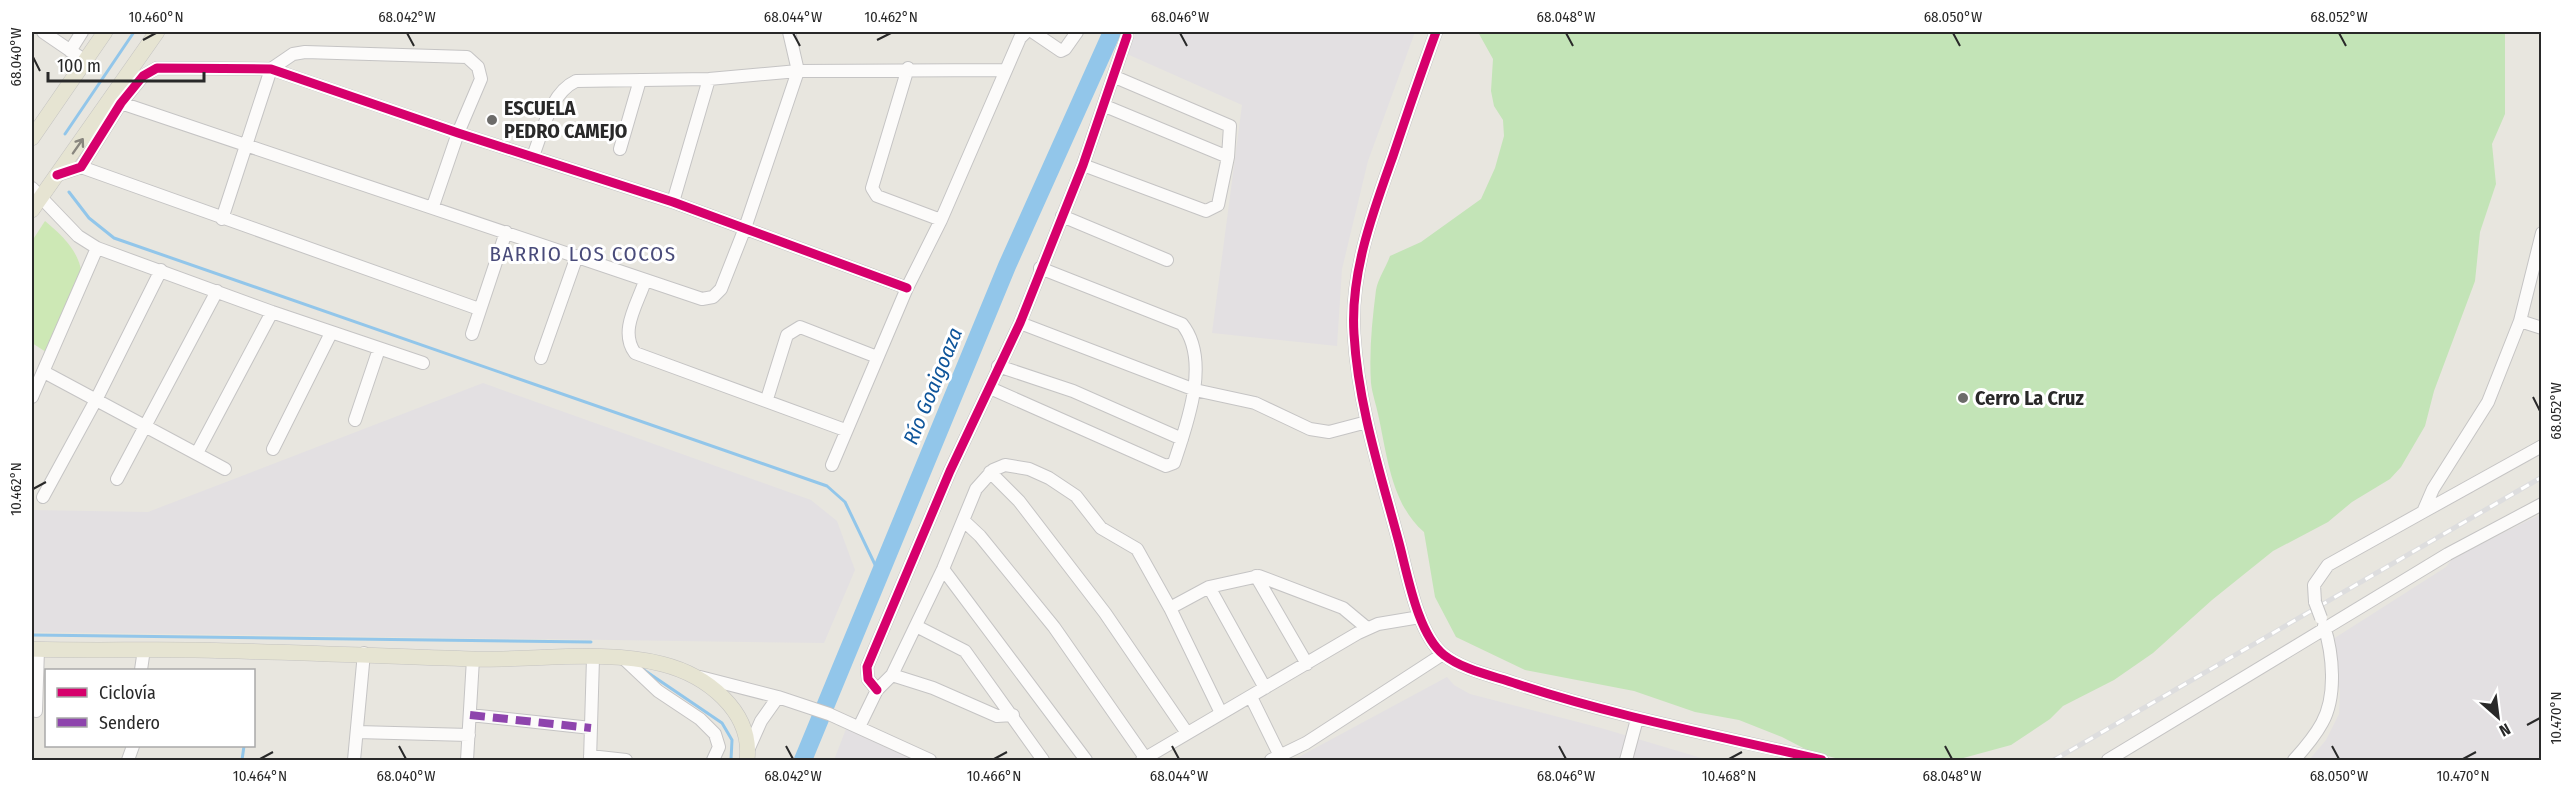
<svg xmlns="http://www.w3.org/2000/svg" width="2573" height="792" font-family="'Fira Sans Condensed',sans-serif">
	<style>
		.industrial { fill: #e3e0e2 }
		.green { fill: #c3e4b7 }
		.pitch { fill: #cde8b5 }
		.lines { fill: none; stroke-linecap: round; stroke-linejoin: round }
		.stream { stroke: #92c6ea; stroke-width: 3 }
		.river { stroke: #92c6ea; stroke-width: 18 }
		.minor-casing { stroke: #c5c4c4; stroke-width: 14 }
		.major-casing { stroke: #c4c3c1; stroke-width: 16 }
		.minor { stroke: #fcfbfa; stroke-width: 12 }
		.major { stroke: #e6e4d2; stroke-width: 15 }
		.rail-casing { stroke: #ddddde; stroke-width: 5 }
		.rail { stroke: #fff; stroke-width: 3; stroke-dasharray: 9; stroke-linecap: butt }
		.minor-bridge-casing { stroke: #c5c4c4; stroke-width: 14; stroke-linecap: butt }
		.minor-bridge { stroke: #fcfbfa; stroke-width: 12 }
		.quiet { stroke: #8e44ad; stroke-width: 8; stroke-dasharray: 15 8; stroke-linecap: butt }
		.cycleway-casing { stroke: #fff; stroke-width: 13 }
		.cycleway { stroke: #d6006c; stroke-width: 9 }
		.oneway { stroke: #88867e }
		.ticks { fill: none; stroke: #292929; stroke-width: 2 }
		.poi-dot { fill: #6c6b69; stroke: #fff; stroke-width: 2 }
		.labels { text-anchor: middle; stroke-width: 6; stroke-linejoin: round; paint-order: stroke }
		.poi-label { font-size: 20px; font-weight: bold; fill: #292929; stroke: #fff; text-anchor: start }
		.neighbourhood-label { font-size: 21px; letter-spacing: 1.5px; fill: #494b7a; stroke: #fff }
		.water-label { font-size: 21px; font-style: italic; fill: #0d549a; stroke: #fff }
		.neatline { fill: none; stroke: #292929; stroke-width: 2 }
		.ticks-label { font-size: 15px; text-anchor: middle; fill: #292929 }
	</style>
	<rect width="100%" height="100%" fill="#e8e6df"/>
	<!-- industrial -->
	<path class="industrial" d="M1136,32h279l-47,129 -26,108 -5,77 -125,-13 30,-228 -115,-51z
		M483,383l328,117 26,21 18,49 -31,73 -792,-11v-122l116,2z
		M2541,514v246h-232l17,-20 13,-26 1,-23 -11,-41 1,-9 116,-74 7,-9z
		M1447,677l7,8 16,9 131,34 107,32h-415z
		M851,716l69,44h-86z"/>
	<!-- green -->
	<path class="green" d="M1478,32h1027v82l-13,30 4,40 -16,48 -5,49 -41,110 -9,35 -24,41 -11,12 -38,23 -24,20 -55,29 -61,49 -59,53 -39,27 -51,26 -13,13 -39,26 -55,15 -117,-1 -30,-8 -27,-14 -43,-17 -44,-8 -61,-21 -109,-21 -69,-33 -21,-40 -11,-65c-33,-28 -37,-78 -46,-118 -2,-10 -6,-21 -7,-31 -2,-31 1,-62 5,-93 2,-11 10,-23 14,-34l31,-14 60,-43 14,-31 9,-32 -1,-16 -9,-14 -3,-15 2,-32z"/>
	<!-- pitch -->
	<path class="pitch" d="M45,221c19,16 37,33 37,59l-36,72 -14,-9v-102z"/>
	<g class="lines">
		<!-- stream -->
		<path class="stream" d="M65,134l69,-102
			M69,192l20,26 25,20 713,248 18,16 35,73
			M32,635l559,7
			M641,668l81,55 10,17 -1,20
			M242,760l2,-14"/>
		<!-- river -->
		<path class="river" d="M803,760l204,-494 105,-234"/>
		<!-- minor casing -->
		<g class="minor-casing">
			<path id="minor" d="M43,32l41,28
				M1033,32l28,19 4,-2 12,-17
				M1436,32c-15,41 -29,82 -43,124 -20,56 -43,117 -39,178 4,70 26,138 44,205 9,32 19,95 46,116 19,15 50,21 73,29 100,33 203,52 305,76
				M70,51l12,-19
				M908,68l-36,120 5,8 64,24
				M121,103l581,196 11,-2 8,-8 24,-61 53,-157 -9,-39
				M1105,106l123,51
				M620,149l20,-69
				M533,156c10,-25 17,-63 43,-75l133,-2 89,-8 208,-1
				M1083,165l123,46 12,-6 10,-48 2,-31 -115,-49
				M81,167l398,142
				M57,175l24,-8 40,-64 22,-27 14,-8 114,1 187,64 215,69 234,86
				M32,188l46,48 19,12 175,64 151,51
				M673,202l36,-123
				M1062,216l105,44
				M222,219l49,-150 22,-15 12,-2 162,5 11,10 3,12 -23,54 -25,73
				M645,281c-8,24 -26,50 -10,72l210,77
				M2520,321l22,7
				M1020,323l175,67 60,13 55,26 19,3 38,-10
				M472,334l34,-102
				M541,358l36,-102
				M998,366l75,25 109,48
				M44,372l181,97
				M990,388l176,78 8,-3c13,-39 37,-103 8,-139l-142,-56
				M32,397l65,-149
				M767,399l20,-64 13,-8 77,30
				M355,420l24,-71
				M273,449l58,-116
				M197,453l75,-141
				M832,465l75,-177 34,-68 79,-182 6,-6
				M990,472l29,29 86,112 82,120
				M117,479l100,-188
				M43,497l54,-99 64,-128
				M2423,512l119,-66
				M964,521l16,15 74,91 92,132
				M943,569l143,191
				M1256,576l51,88
				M1209,587l56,101
				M2315,602l-1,-17 14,-20 95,-53 10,-23 55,-87 32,-81 22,-88
				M1170,608l39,-21 50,-11 84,32 24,20
				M916,626l49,25 78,109
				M623,658l35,33 42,28 15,15 4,13 -6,13
				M141,670l3,-21
				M892,675l41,13 64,28 16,-1
				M700,677l78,20
				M877,690l-9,-11 -1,-12 83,-196 70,-148 63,-158 44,-129
				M1251,697l29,59
				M36,711l2,-62
				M470,715l121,13
				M859,727l18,-37 15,-15 51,-106 33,-80 17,-19 12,-5 24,4 20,9 27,18 25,32 36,21 33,59 51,105
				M357,732l112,3
				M749,748l12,-27 17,-24 51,17 101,46
				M590,756l36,4
				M128,760l5,-14
				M354,760l10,-107
				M467,760l6,-101
				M590,760l3,-102
				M1142,760l216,-127 20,-9 42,-7
				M1271,760l35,-17 137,-89
				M1626,760l11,-41
				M2108,760l340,-206 94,-50
				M2294,760c10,-11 21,-24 28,-37 15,-27 11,-69 2,-97"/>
		</g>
		<!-- major casing -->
		<g class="major-casing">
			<path id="major" d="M32,138l73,-106
				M32,210l125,-178
				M32,649c54,2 109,0 163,1 92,2 185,6 277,9 59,2 134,-10 190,5 44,11 91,47 85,96"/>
		</g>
		<!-- minor -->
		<use href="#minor" class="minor"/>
		<!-- major -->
		<use href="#major" class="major"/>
		<!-- rail casing -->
		<g class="rail-casing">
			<path id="rail" d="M2054,760l488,-283"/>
		</g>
		<!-- rail -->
		<use href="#rail" class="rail"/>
		<!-- minor-bridge casing -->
		<g class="minor-bridge-casing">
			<path id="minor-bridge" d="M2315,602l6,16"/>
		</g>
		<!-- minor-bridge -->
		<use href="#minor-bridge" class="minor-bridge"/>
		<!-- quiet -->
		<path class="quiet" d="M470,715l121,13"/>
		<!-- cycleway casing -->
		<g class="cycleway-casing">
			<path id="cycleway" d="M1436,32c-15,41 -29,82 -43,124 -20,56 -43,117 -39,178 4,70 26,138 44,205 9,32 19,95 46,116 19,15 50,21 73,29 100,33 203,52 305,76
				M57,175l24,-8 40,-64 22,-27 14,-8 114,1 187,64 215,69 234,86
				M877,690l-9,-11 -1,-12 83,-196 70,-148 63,-158 44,-129"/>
		</g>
		<!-- cycleway -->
		<use href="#cycleway" class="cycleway"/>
	</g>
	<!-- one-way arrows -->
	<defs><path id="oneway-shaft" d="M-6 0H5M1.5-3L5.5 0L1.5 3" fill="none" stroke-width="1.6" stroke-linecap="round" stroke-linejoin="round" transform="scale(1.5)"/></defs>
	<use class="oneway" href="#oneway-shaft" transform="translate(78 146) rotate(-55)"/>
	<!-- ticks -->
	<path class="ticks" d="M407,33l7,13M793,33l7,13M1180,33l7,13M1566,33l7,13M1953,33l7,13M2339,33l7,13M143,40l13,-7M877,40l14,-7M33,57l7,14M2533,397l7,14M33,489l13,-7M2527,725l13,-7M399,746l7,13M786,746l7,13M1172,746l7,13M1559,746l7,13M1945,746l7,13M2332,746l7,13M260,759l13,-7M994,759l13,-7M1729,759l13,-7M2463,759l13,-7"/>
	<!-- markers -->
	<g class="poi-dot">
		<circle cx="492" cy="120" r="6"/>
		<circle cx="1963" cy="398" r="6"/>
	</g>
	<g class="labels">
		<!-- poi labels -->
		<g class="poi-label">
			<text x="504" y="115">ESCUELA<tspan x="504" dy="23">PEDRO CAMEJO</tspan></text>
			<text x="1975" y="405">Cerro La Cruz</text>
		</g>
		<!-- neighbourhood labels -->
		<g class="neighbourhood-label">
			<text x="583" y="261">BARRIO LOS COCOS</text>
		</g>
		<!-- water labels -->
		<g class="water-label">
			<text transform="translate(933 386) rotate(-68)" y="7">Río Goaigoaza</text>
		</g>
	</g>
	<!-- border -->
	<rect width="2573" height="792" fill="none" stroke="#ffffff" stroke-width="66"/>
	<!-- legend -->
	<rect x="45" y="669" width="210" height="78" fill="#ffffff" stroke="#a9a9a9" stroke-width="1.5"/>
	<rect x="57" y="688" width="30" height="9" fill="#d6006c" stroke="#a9a9a9" stroke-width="1.5"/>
	<text x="99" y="699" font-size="18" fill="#292929">Ciclovía</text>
	<rect x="57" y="718" width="30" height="9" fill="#8e44ad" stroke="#a9a9a9" stroke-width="1.5"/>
	<text x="99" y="729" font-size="18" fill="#292929">Sendero</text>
	<!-- north arrow -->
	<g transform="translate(2498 717) rotate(152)" stroke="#ffffff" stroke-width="4.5" paint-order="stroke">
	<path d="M0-4.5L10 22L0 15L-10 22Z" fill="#292929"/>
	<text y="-9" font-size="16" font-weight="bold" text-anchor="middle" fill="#292929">N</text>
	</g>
	<!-- scale -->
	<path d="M48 72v9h156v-9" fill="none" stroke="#292929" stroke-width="3"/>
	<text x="57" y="72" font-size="18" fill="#292929" stroke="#ffffff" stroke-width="4.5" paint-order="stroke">100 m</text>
	<rect x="33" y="33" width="2507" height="726" class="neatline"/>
	<g class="ticks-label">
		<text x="156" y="22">10.460°N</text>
		<text x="407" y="22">68.042°W</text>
		<text x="793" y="22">68.044°W</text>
		<text x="891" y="22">10.462°N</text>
		<text x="1180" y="22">68.046°W</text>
		<text x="1566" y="22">68.048°W</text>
		<text x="1953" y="22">68.050°W</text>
		<text x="2339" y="22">68.052°W</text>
		<text transform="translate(16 57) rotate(-90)" y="5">68.040°W</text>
		<text transform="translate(2556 411) rotate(-90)" y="5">68.052°W</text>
		<text transform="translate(16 489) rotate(-90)" y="5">10.462°N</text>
		<text transform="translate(2556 718) rotate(-90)" y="5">10.470°N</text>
		<text x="260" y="781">10.464°N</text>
		<text x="406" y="781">68.040°W</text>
		<text x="793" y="781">68.042°W</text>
		<text x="994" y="781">10.466°N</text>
		<text x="1179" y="781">68.044°W</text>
		<text x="1566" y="781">68.046°W</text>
		<text x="1729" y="781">10.468°N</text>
		<text x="1952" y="781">68.048°W</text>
		<text x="2339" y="781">68.050°W</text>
		<text x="2463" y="781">10.470°N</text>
	</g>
</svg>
